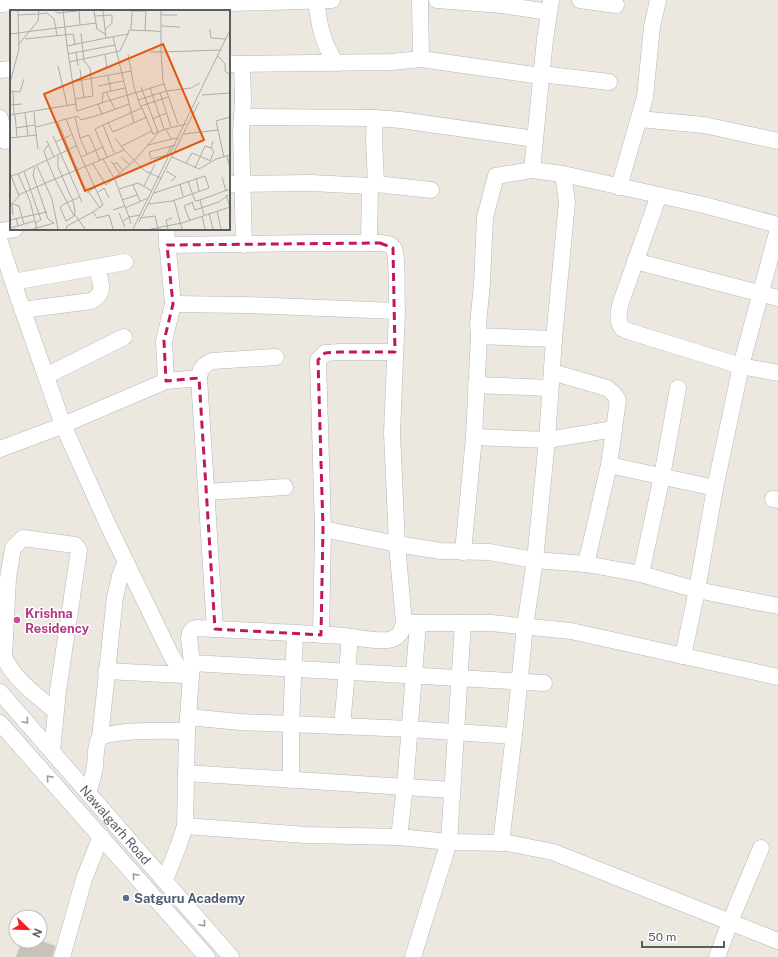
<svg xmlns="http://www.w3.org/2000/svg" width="778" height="957" font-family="'Public Sans',sans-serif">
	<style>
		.building { fill: #c7c3bc; stroke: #d1c9bd }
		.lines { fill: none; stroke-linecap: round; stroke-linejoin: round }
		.minor-casing { stroke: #b2b7bb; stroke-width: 17 }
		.minor { stroke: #fff; stroke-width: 16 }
		.oneway { stroke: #9b9ea0 }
		.marked { fill: none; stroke: #c2185b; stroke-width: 3; stroke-dasharray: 8 5; stroke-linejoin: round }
		.hotel-dot { fill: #d1479c; stroke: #fff; stroke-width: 1.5 }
		.service-dot { fill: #5c6f8a; stroke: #fff; stroke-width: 1.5 }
		.labels { text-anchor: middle; stroke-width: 3; stroke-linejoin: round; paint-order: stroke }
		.hotel-label { font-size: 13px; font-weight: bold; fill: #b23c85; stroke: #fff; text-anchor: start }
		.street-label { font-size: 13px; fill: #585d61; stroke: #fff }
		.service-label { font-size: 13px; font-weight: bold; fill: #4e5e75; stroke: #fff; text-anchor: start }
		.inset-road { fill: none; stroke: #adaca9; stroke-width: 1 }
		.view { fill: #e15910; fill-opacity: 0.15; stroke: #e15910; stroke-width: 2 }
		.inset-edge { fill: none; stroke: #585d61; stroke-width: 2 }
	</style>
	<rect width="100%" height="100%" fill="#ede8df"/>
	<!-- building -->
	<path class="building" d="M22,941h19l14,5 -3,11h-36z"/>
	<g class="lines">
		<!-- minor casing -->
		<g class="minor-casing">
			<g id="minor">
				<path d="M316,0c3,24 6,43 20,63"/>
				<path d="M420,0l1,59"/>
				<path d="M437,0l65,5 47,7"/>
				<path d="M551,0l-6,39 -13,131 -36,6 -11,41 -3,66 -4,42 1,11 75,3 13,-137 -4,-28 141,31 74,20"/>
				<path d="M580,0l36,5"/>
				<path d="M0,4l48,-3 55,1h60l40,2 129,-4"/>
				<path d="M229,64h13l1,37 -2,32 3,112"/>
				<path d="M242,64l150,-2 29,-3 120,17"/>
				<path d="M0,70l11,-1"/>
				<path d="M541,74l68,8"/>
				<path d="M242,117l133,1"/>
				<path d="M0,118l5,23"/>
				<path d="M639,119l65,6 74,16"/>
				<path d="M532,170l31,4"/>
				<path d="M229,184l82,-1 59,3 6,-2 -2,-46 1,-20 26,2 134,19"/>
				<path d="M376,184l55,6"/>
				<path d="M619,187l26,-90 7,-70 6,-27"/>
				<path d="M659,195l-38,107c-2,8 -5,19 1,26 2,2 7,3 9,4l110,34 37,7"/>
				<path d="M0,231l15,-2"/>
				<path d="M0,242l17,52 46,131 44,98 63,130 13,22"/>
				<path d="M369,243l1,-57"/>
				<path d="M167,245l150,-2h63c6,1 11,0 14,6 4,8 2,50 3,62"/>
				<path d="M635,261l143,37"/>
				<path d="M13,282l112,-20"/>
				<path d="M173,304l73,1 151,6 -5,122 5,111 7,79c-2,7 -4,14 -12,16 -9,4 -37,-2 -49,-3 -42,-3 -85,-5 -128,-7l-19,-1 -3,1 -3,4 -1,5 3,25 -5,68"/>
				<path d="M22,310l69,-9c16,-8 9,-19 6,-34"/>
				<path d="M552,372l55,16 7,6 4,6 -9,65 106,23"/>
				<path d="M46,376l78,-39"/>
				<path d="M199,378l16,251"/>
				<path d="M166,381l33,-3c1,-9 4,-13 13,-17l64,-4"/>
				<path d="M476,385l74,3"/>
				<path d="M474,437l73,3 67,-11"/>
				<path d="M0,449l56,-21 110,-47 -2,-40 9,-37 -7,-75"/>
				<path d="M207,492l78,-5"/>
				<path d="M773,499l5,1"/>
				<path d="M323,529l74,15 44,7 48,1 46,8 51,4 55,10 56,16 81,16"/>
				<path d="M463,552l11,-115 5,-101"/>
				<path d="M586,564l23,-99"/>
				<path d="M641,574l21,-98 16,-88"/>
				<path d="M404,623h87l80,8 207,46"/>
				<path d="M321,635l2,-106 -5,-169 7,-7 15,-1h55"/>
				<path d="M683,656l14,-66 18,-102 26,-122 37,-137"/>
				<path d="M192,663l352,20"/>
				<path d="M106,671l77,4 7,3"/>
				<path id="s1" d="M0,692l231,265"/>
				<path d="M188,717l52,5 170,7 104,7"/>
				<path d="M0,723l207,234"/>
				<path d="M342,726l8,-89"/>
				<path d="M100,738l15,-141 5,-21 6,-14"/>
				<path d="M52,751l6,-60 21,-141 -4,-5 -52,-7 -10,10 -5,30 -4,79c11,24 33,38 52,55"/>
				<path d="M186,773l266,17"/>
				<path d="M291,780v-56l4,-90"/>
				<path d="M88,793c3,-9 6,-18 7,-27 1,-8 0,-20 4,-27 7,-10 74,-8 88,-8l-2,95 -7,21 -13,33"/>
				<path d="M185,826l121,9 93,2 50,5 59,1 45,9 177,70 31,-74"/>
				<path d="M399,837l6,-50 13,-164"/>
				<path d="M501,843l14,-117 10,-100 10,-66 12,-120 7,-101"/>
				<path d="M62,957l22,-78 17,-43"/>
				<path d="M413,957l36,-115 14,-219"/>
				<path d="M717,957l13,-35 48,19"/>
			</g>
		</g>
		<!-- minor -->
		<use href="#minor" class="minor"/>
	</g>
	<!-- one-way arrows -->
	<defs><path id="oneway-chevron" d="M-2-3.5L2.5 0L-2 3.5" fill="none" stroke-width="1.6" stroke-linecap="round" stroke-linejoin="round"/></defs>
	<g class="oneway">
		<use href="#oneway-chevron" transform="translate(26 721) rotate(49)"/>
		<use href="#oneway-chevron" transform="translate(49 778) rotate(-132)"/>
		<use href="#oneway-chevron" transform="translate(135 876) rotate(-131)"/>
		<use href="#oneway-chevron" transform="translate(203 924) rotate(49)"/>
	</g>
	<!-- marked area -->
	<path class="marked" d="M380,243l13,5 2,104h-55l-15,1 -7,7 5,169 -2,106 -106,-6 -16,-251 -33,3 -2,-40 9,-37 -6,-59z"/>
	<!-- markers -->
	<circle class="hotel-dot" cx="17" cy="620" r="4"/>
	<circle class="service-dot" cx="126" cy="898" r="4"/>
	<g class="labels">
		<!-- hotel labels -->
		<g class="hotel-label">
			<text x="25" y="618">Krishna<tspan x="25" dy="15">Residency</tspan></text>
		</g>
		<!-- street labels -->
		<g class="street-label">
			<text dy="5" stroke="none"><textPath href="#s1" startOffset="176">Nawalgarh Road</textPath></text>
		</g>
		<!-- service labels -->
		<g class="service-label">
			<text x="134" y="903">Satguru Academy</text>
		</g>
	</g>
	<!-- overview -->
	<g transform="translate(10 10)">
		<rect width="220" height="220" fill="#ede8df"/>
		<path class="inset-road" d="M45,1l3,2 19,-2M53,1l4,35M69,1l1,14M84,1l3,18 8,5M93,1l3,27 22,-4 1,-4 26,1 6,1v20l60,-2M123,1h13M29,4l8,-1 7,6 3,16M8,5l21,-1M151,5h16M85,6l17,-1v8l-7,7M151,16l19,1M121,19l1,-18M200,19l1,9 15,1M135,20l1,-19M151,22v-21M0,24l86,-11M103,27l21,86M15,29l48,-5 2,10M9,34l19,-23 1,-10M66,42l2,14M140,42h11l2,29 15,43M58,44l47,-9M118,44l6,33 7,21M95,45l2,13M208,46l7,8v7l5,4M59,52l51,-11 8,-17M48,56l9,39M70,59l4,29M62,72l59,-11M0,73l9,-34 -1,-38M88,76l25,-5M131,77l17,45M140,78l14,41M0,81l10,1 4,-13M101,81l14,-3M3,82l1,23M96,82l9,17M150,83l11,34M192,85l28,-2M65,89l18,-3 -3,-28 -6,-7 -3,-28M128,90l28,-9 25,-3 9,-5M92,93l1,-10 8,-2 -3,-15M88,94l66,-20M0,95l12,-1M131,96l27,-9M24,102l1,13M15,103l3,23M92,104l27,-10M0,105l66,-11M5,105l2,22M65,107l5,21 9,-3 11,26M56,109l15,38M142,109l15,-6M48,112l25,62 17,24M98,113l5,9 34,-15M93,115l-8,4 12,28M26,117l42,-11 3,4 21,-6 -4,-10 -21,7 -10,-65 39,-8M6,118l19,-3 3,24M208,120l-2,-9 14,-4M174,124l34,-4 6,27M43,126l29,66M0,128l27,-3M70,128l7,16M105,128l9,12M169,128l-8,1 -5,-10 20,-5M37,131l7,16M46,132l15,-7M38,135l-4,6 3,9 29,-14M138,135l24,-6M112,136l30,-15M161,136l-4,9 -16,4 -2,-7 27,-7M104,143l-11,-28 39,-17 11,26 13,-5M48,146v11l4,9 8,19 3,5v1l2,10 -1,5 -8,5 -6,-14 6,-4 14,-6M217,146l3,13M111,147l9,8M162,147l27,12 17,-10 14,-4M93,149l21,-9 21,21 16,7M101,151l9,13M200,151l4,-9 -3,-4 2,-7M176,153l6,-10 19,8M83,154l13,21 29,-25 24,-28M103,154l4,-1 6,8M27,156l15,33 6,30M25,157l-2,8 15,44 6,4M185,158l10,-22 6,2M14,161l17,49 -6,3M156,161l10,6 -5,4M0,163l9,23 -7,8 1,11M8,164l29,-14 8,19 48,-20 12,21 14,37 11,-2M0,166l8,-2 12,27 7,28M212,167l4,14M186,168l3,13M178,171l7,20 5,-1 4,15M170,174l3,12M123,175l7,16M134,176l11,-22M109,179l19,-6 14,8M77,183l16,-11M87,183l7,-5 5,10M8,185l37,-16 19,37M216,185l4,12M112,190l15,-5M164,190l8,29M190,190l30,-11M182,192l3,8 24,-8 11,-8M0,193l9,3 5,18M138,194l24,-3 37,-13 -4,-12 -51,17M115,198l23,-10M103,200l12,-4M207,201l4,18M83,202l10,-7 -22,-48 22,-10M109,203l6,14M199,203l4,16M65,205l10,14M192,206l3,13M130,208l15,-2 3,13M0,210l37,-8M113,211l6,-4 2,7M180,211l-6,-15 9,-4M129,212l60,-120M8,216l16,-5M0,218l8,-2 -2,-8M23,219l21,-6M56,219l1,-3 26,-14 4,6 12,-3 4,14M123,219l97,-199M141,219l31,-6 48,-16M158,219l-2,-9 6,-2"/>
		<path class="view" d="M153,34l41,96 -119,51 -41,-97z"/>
		<rect width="220" height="220" class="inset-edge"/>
	</g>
	<!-- north arrow -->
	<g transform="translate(28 929) rotate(113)"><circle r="19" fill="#ffffff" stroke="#bcbec0"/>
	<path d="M0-3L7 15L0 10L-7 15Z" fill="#f31e25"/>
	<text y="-6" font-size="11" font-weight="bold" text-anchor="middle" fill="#585d61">N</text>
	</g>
	<!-- scale -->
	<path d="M642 941v6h82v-6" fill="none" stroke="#585d61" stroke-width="2"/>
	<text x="648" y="941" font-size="12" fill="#585d61" stroke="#ffffff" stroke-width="3" paint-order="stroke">50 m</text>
</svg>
